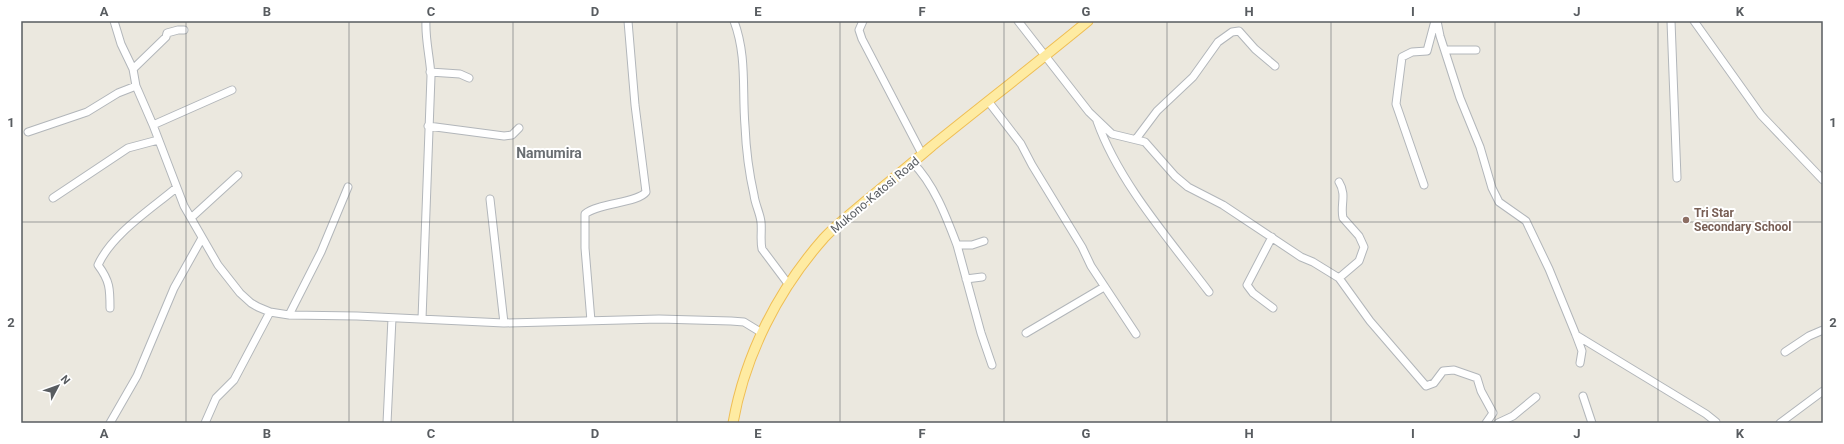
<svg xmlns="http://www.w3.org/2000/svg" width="1844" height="444" font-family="Roboto,sans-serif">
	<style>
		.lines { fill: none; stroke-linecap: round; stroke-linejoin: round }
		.minor-casing { stroke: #b2b6ba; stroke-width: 9 }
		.major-casing { stroke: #efbe54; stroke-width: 11 }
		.minor { stroke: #fff; stroke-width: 7 }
		.major { stroke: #feeba2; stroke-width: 9 }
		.grid { fill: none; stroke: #585c60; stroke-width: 1; stroke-opacity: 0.55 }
		.education-dot { fill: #8d6e63; stroke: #fff; stroke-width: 1.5 }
		.labels { text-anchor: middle; stroke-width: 4; stroke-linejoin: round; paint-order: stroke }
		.street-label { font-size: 12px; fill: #585c60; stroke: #fff }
		.education-label { font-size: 12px; font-weight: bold; fill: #785e54; stroke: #fff; text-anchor: start }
		.quarter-label { font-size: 14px; font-weight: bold; fill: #696e72; stroke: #fff }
		.neatline { fill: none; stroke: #585c60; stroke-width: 1.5 }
		.grid-label { font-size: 13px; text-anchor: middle; font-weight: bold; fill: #585c60 }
	</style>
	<rect width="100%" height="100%" fill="#ebe8df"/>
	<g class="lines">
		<!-- minor casing -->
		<g class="minor-casing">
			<path id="minor" d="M114,21l7,23 12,25 3,17 17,39 31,81 34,59 22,28 11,10 7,4 12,5 19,3 68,1 147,7 155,-4 72,2 13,1 18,11
				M734,21c13,35 8,68 11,105 1,23 4,47 9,69 1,9 6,18 7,27 1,9 -1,18 1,27l27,36
				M863,21l-4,9 3,9 60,115
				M1018,21l71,91 23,22 33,8 30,34 13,11 35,18 78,52 12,5 26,16 31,43 56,65 8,-3 9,-12 11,-1 23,8 4,13 12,22 -7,10
				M1437,21l3,15 20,62 20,49 12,41 7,14 27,19 23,48 27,66 6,16 -2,12
				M1671,21l6,157
				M1694,21l67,94 62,65
				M1445,50h31
				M133,69l33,-32 1,-4 11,-3h6
				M430,72l30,2 9,4
				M988,101l33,43 11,21 50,82 9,19 45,68
				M1097,121c22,62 72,118 112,171
				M153,125l79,-35
				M428,126l76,10 8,-1 7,-7
				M28,132l59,-20 31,-19 18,-7
				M1136,139l21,-28 36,-34 25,-35 14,-10 7,-1 16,18 20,17
				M912,162c22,22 34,54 45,83
				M1339,182c8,13 1,23 4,36l16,18 5,11 -5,14 -20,17
				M1424,185l-28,-81 6,-47 10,-5 15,-1 8,-30
				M53,198l75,-50 30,-8
				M490,199l14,124
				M191,218l47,-43
				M1272,237l-25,48 6,8 20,15
				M984,241l-12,4h-15l24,88 11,32
				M966,279l16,-2
				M110,308c0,-19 0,-27 -12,-43 14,-31 52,-55 78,-77
				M289,315l32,-63 27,-65
				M422,319l9,-243c-1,-19 -6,-37 -5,-55
				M591,321l-6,-73v-34c13,-11 53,-11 61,-22l-11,-87 -7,-84
				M1026,333l78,-46
				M1576,335l130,79 10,8
				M1785,352l24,-16 14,-6
				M1583,396l9,27
				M110,423l27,-47 37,-88 28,-50
				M205,423l11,-25 18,-18 36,-68
				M387,423l5,-105
				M1498,423l15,-7 23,-19
				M1780,423l43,-32"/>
		</g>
		<!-- major casing -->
		<g class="major-casing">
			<path id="major" d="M733,423c12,-68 45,-133 91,-185 13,-14 29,-26 43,-38 22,-18 44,-36 65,-54 52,-42 105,-83 156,-125"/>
		</g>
		<!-- minor -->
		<use href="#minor" class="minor"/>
		<!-- major -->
		<use href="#major" class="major"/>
	</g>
	<!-- grid -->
	<path class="grid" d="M186,21v402M349,21v402M513,21v402M677,21v402M840,21v402M1004,21v402M1167,21v402M1331,21v402M1495,21v402M1658,21v402M21,222h1802"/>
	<!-- markers -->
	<circle class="education-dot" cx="1686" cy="220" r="4"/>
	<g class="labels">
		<!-- street labels -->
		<g class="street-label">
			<text transform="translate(875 195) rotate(-40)" y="4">Mukono-Katosi Road</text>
		</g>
		<!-- education labels -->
		<g class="education-label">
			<text x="1694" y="217">Tri Star<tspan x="1694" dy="14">Secondary School</tspan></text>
		</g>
		<!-- quarter labels -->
		<g class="quarter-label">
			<text x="549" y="158">Namumira</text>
		</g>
	</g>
	<!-- border -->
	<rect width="1844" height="444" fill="none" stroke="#ffffff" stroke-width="44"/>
	<!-- north arrow -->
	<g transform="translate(58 386) rotate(49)" stroke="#ffffff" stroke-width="3" paint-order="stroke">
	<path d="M0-3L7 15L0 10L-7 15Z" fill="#585c60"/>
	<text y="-6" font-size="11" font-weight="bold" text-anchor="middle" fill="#585c60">N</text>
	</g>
	<rect x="22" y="22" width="1800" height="400" class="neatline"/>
	<g class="grid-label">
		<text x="104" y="16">A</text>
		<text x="267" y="16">B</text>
		<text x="431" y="16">C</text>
		<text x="595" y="16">D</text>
		<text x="758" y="16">E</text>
		<text x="922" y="16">F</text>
		<text x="1086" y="16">G</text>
		<text x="1249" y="16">H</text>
		<text x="1413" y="16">I</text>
		<text x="1577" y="16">J</text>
		<text x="1740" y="16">K</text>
		<text x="11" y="127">1</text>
		<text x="1833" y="127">1</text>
		<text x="11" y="327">2</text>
		<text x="1833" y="327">2</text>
		<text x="104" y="438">A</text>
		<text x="267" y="438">B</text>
		<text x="431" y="438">C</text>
		<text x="595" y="438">D</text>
		<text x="758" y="438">E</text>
		<text x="922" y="438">F</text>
		<text x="1086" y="438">G</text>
		<text x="1249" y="438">H</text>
		<text x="1413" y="438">I</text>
		<text x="1577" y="438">J</text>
		<text x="1740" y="438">K</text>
	</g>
</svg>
